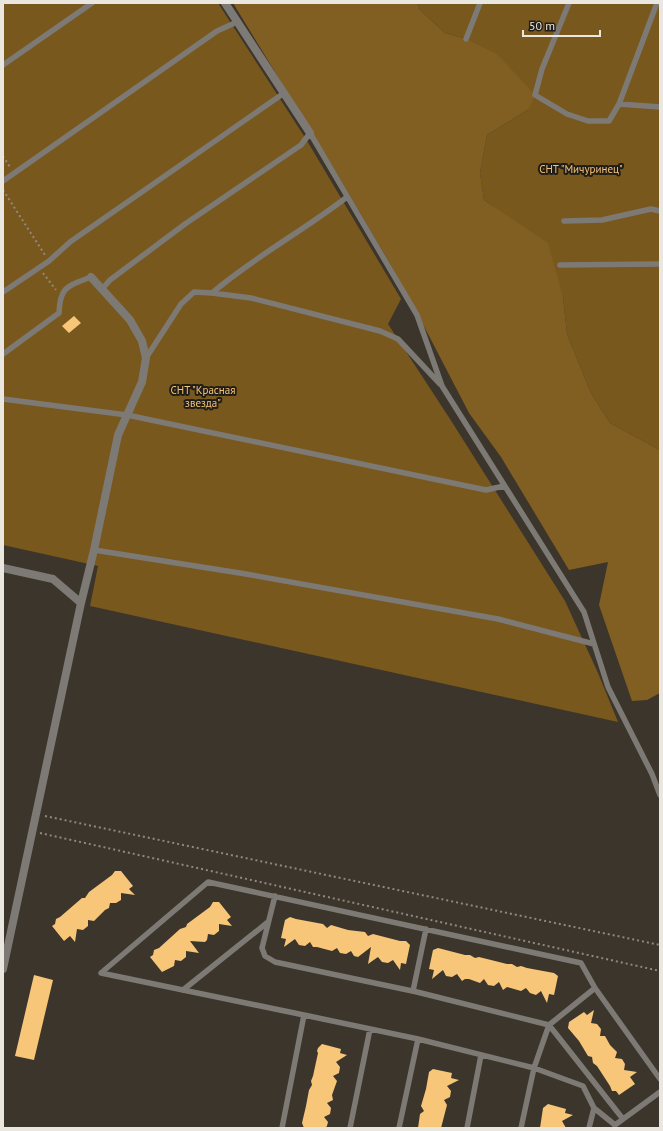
<svg xmlns="http://www.w3.org/2000/svg" width="663" height="1131" font-family="'PT Sans',sans-serif">
	<style>
		.green { fill: #79581e }
		.forest { fill: #815e22 }
		.building { fill: #f8c679 }
		.lines { fill: none; stroke-linecap: round; stroke-linejoin: round }
		.path { stroke: #8f8982; stroke-width: 2; stroke-dasharray: 2 3; stroke-linecap: butt }
		.service { stroke: #7d7a75; stroke-width: 5.5 }
		.minor { stroke: #7d7a75; stroke-width: 8 }
		.labels { text-anchor: middle; stroke-width: 4; stroke-linejoin: round; paint-order: stroke }
		.park-label { font-size: 11px; fill: #f6c475; stroke: #201d19 }
	</style>
	<rect width="100%" height="100%" fill="#3b352c"/>
	<!-- green -->
	<path class="green" d="M3,3h215l88,136 95,160 -13,25 62,95 115,182 33,72 20,49 -528,-116 8,-40 -95,-21z
		M417,3h243v447l-50,-27 -19,-30 -24,-59 -4,-37 -69,-90 -10,-7 -4,-27 7,-38 42,-26 -63,-70 -21,-6 -25,-23z"/>
	<!-- forest -->
	<path class="forest" d="M233,3h184l3,7 25,23 21,6 31,15 38,41 -6,14 -42,26 -7,38 4,27 64,43 15,54 4,37 24,59 19,30 50,27v243l-13,7 -15,1 -33,-96 9,-43 -39,8 -68,-113 -32,-44 -54,-104 -26,-47 -53,-90z"/>
	<!-- building -->
	<path class="building" d="M74,316l7,7 -12,10 -7,-7z
		M115,871h6l12,15 -4,3 6,6 -14,-2v7l-5,3h-6l-1,5 -4,2 -11,11 -6,-1v6l-5,4 -6,-1 -2,13 -5,-6 -6,5 -12,-15 3,-2 1,-5 4,-2 22,-19h3l4,-6 23,-17z
		M213,902h6l12,15 -4,3 5,6 -13,-2v7l-5,4 -6,-1 -1,6 -2,2 -15,-1 9,12 -13,-2v6l-5,4 -6,-1 -1,6 -12,6 -12,-15 3,-2 1,-5 5,-2 21,-19 6,-2 1,-3 23,-17z
		M290,917l6,2 27,5 4,4 4,-3 17,5 17,2 3,4 5,-2 27,7h6l4,4 -4,19 -5,-1 -1,7 -7,-10 -5,3 -6,-1 -4,-5 -10,7 3,-17 -13,10 -4,-1 -3,-5 -5,3 -6,-1 -3,-5 -5,3 -15,-4h-4l-3,-5 -5,4 -6,-1 -4,-6 -11,8 2,-8 -5,-1 4,-18z
		M438,948l27,7h5l5,3 4,-1 28,7h5l5,3 4,-1 6,2 27,5 4,3 -4,19 -5,-1 -2,9 -6,-12 -5,4 -6,-2 -4,-5 -5,3 -14,-4 -4,3 -4,-8 -5,4 -6,-1 -4,-6 -4,4 -11,-4h-4l-3,2 -5,-7 -5,3 -6,-1 -3,-6 -11,9 2,-9 -5,-1 4,-19z
		M34,975l19,5 -19,80 -19,-4z
		M594,1010l-3,13 6,1 4,5 -1,7h5l5,9 7,7 -2,6 7,1 3,5 -1,6 13,2 -7,5 5,7 -16,11 -3,-4h-4l-2,-5 -13,-20 -4,-3 -1,-6 -4,-1 -9,-15 -11,-13 1,-6 15,-10 3,3z
		M322,1044l19,5 -1,4 7,2 -11,7 4,5 -1,6 -6,3 4,5 -5,14 1,5 -6,3 4,5 -1,6 -6,3 4,5 -1,4 -2,2h-21l-2,-5 4,-17 3,-16 3,-5 -1,-4 2,-5 5,-23 -1,-2 1,-3z
		M433,1069l19,4 -1,5 8,2 -12,6 4,5 -1,6 -6,3 3,5 -6,23h-23l2,-14 4,-3 -3,-5 5,-17 3,-17z
		M548,1104l18,5 -1,4 8,2 -11,6 4,7h-26l3,-20z"/>
	<g class="lines">
		<!-- path -->
		<path class="path" d="M3,156l7,11
			M3,190l42,65
			M43,273l13,17
			M45,816l615,129
			M40,833l620,138"/>
		<!-- service -->
		<path class="service" d="M569,3l-27,66 -7,26 32,19 21,7h21l10,-17 41,3
			M466,39l14,-36
			M3,65l89,-62
			M619,104l38,-101
			M3,181l214,-150 20,-9
			M564,221l38,-1 49,-11 9,2
			M560,265l100,-1
			M102,289l8,-9 75,-56 116,-79 9,-12 107,182 25,71 142,226 24,75 44,87 8,21
			M3,292l46,-31 21,-19 214,-149
			M212,293l39,5 129,33 18,8 42,45
			M3,354l56,-41c1,-27 9,-27 32,-36
			M146,358l35,-54 13,-12 18,1c42,-36 91,-62 135,-96
			M3,399l124,16 359,75 18,-4
			M94,550l152,24 252,45 96,25
			M275,896l-13,52 3,8 10,6 142,30 132,33 74,94
			M183,990l85,-68
			M413,991l13,-62
			M304,1015l-203,-42 107,-91 373,81 14,25
			M594,1108l21,17 45,-33
			M282,1128l22,-113 114,24 116,29 49,18 11,22 -5,20
			M350,1128l20,-99
			M399,1128l19,-89
			M467,1128l14,-73
			M521,1128l13,-60 15,-43 46,-37 65,91"/>
		<!-- minor -->
		<path class="minor" d="M225,3l85,130
			M3,568l50,11 28,24
			M3,969l78,-366 13,-53 24,-115 24,-53 4,-24 -4,-17 -12,-21 -39,-43"/>
	</g>
	<g class="labels">
		<!-- park labels -->
		<g class="park-label">
			<text x="581" y="173">СНТ "Мичуринец"</text>
			<text x="203" y="394">СНТ "Красная<tspan x="203" dy="13">звезда"</tspan></text>
		</g>
	</g>
	<!-- border -->
	<rect width="663" height="1131" fill="none" stroke="#eae6e0" stroke-width="8"/>
	<!-- scale -->
	<path d="M523 30v6h77v-6" fill="none" stroke="#eae6e0" stroke-width="2"/>
	<text x="529" y="30" font-size="12" fill="#eae6e0" stroke="#201d19" stroke-width="3" paint-order="stroke">50 m</text>
</svg>
